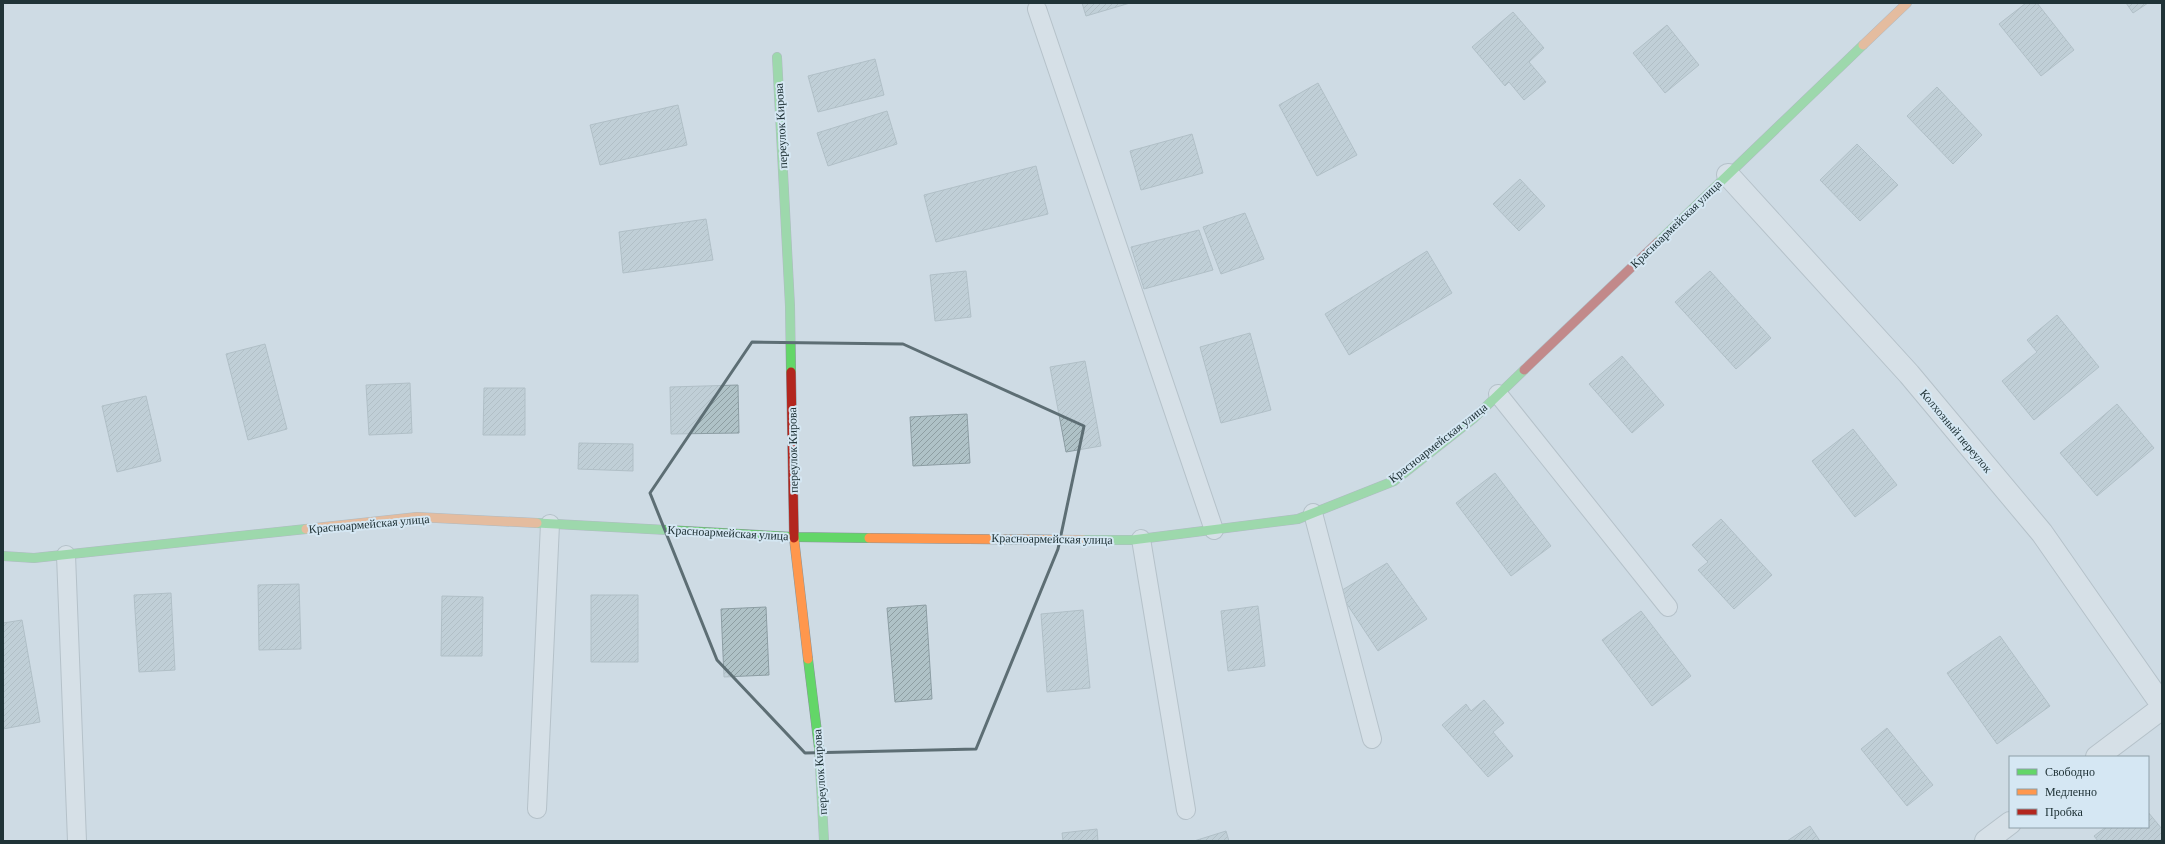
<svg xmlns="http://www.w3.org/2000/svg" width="2165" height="844" font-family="'Crimson Pro',serif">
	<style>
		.building { fill: url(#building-hatch); stroke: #8d9ea4 }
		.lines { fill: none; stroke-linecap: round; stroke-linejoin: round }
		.lane-casing { stroke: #97a3a9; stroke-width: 20 }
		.street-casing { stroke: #97a3a9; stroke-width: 24 }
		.fast-casing { stroke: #879398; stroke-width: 10 }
		.slow-casing { stroke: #879398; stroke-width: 10 }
		.jam-casing { stroke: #879398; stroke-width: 10 }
		.lane { stroke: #e0e7ec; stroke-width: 18 }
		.street { stroke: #e0e7ec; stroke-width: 22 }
		.fast { stroke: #63d668; stroke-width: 9 }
		.slow { stroke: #ff974d; stroke-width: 9 }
		.jam { stroke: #b3261e; stroke-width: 9 }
		.marked { fill: none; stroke: #5d6e74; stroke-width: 3; stroke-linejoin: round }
		.labels { text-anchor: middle; stroke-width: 4; stroke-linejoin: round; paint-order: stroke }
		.street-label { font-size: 12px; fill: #203337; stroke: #d5e7f3 }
	</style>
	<defs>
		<pattern id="building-hatch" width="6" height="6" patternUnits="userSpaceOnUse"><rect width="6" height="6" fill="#afc2c7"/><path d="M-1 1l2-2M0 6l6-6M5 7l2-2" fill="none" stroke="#8e9ea2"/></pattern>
	</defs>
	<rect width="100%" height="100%" fill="#cedbe4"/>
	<!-- building -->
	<path class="building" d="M1082,3h48l-44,13z
		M2026,3h11l37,47 -33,26 -42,-52z
		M2126,3h22l-15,10z
		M1513,12l31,36 -15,14 17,20 -22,18 -15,-18 -4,4 -33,-39z
		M1667,25l32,40 -34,28 -32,-40z
		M875,59l9,36 -66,17 -10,-36z
		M1318,83l39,72 -40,21 -38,-71z
		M1937,87l45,48 -29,29 -46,-48z
		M678,105l9,40 -87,20 -10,-40z
		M887,111l10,33 -69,22 -11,-33z
		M1192,134l11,39 -62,17 -11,-39z
		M1857,144l41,41 -38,36 -40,-41z
		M1036,166l12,48 -112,28 -12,-47z
		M1520,179l25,27 -26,25 -26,-27z
		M1245,213l19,46 -43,15 -18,-47z
		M706,219l7,41 -90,13 -4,-41z
		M1199,230l14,40 -69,19 -13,-42z
		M1427,251l25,42 -103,62 -24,-41z
		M966,271l5,46 -36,4 -5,-46z
		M1710,271l61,67 -35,31 -61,-67z
		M2057,315l42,52 -65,53 -32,-39 35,-29 -10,-12z
		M1250,333l21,77 -50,13 -21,-76z
		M265,344l22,85 -39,11 -22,-86z
		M1622,356l42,49 -32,28 -43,-49z
		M1085,361l16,85 -35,6 -16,-85z
		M410,383l2,50 -43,2 -3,-50z
		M738,385l1,48 -68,1 -1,-47z
		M484,388h41v47h-42z
		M146,396l15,65 -44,11 -15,-66z
		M2117,404l37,44 -57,48 -37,-43z
		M967,414l3,49 -57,3 -3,-49z
		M1853,429l44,56 -42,32 -43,-56z
		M579,443l54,1v27l-55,-2z
		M1495,473l56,73 -40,30 -55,-73z
		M1721,519l51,56 -38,34 -36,-39 10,-8 -16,-17z
		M1387,563l40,56 -49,32 -39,-59z
		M299,584l2,65 -42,1 -1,-65z
		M171,593l4,77 -36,2 -5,-77z
		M591,595h47v67h-47z
		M442,596l41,1 -1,59h-41z
		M926,605l6,94 -37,3 -8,-94z
		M1258,606l7,60 -37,5 -7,-60z
		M766,607l3,68 -45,2 -3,-68z
		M1083,610l7,78 -43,4 -6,-78z
		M1641,611l50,65 -39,30 -50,-66z
		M22,620l18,102 -37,7v-106z
		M2000,636l50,70 -53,38 -50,-71z
		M1484,700l20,23 -11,9 20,24 -25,21 -46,-52 24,-21 5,7z
		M1887,728l46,57 -26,21 -46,-57z
		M2148,812l14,17v12h-64l-4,-5 12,-9h42z
		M1810,826l10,15h-33z
		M1097,829l1,12h-35l-1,-8z
		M1226,831l3,10h-35z"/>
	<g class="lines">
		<!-- lane casing -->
		<g class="lane-casing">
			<path id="lane" d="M1037,9l177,521
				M1498,394l170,213
				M1313,513l59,226
				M1141,539l45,271
				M66,555l11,286
				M537,809l13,-285"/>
		</g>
		<!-- street casing -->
		<g class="street-casing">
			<path id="street" d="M1728,175l181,199 133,159 120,172
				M2097,757l65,-49
				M1986,841l24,-18"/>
		</g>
		<!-- fast casing -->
		<g class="fast-casing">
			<path id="fast" d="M777,57l13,249 1,66
				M1658,242l205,-197
				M537,523l257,14 75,1
				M1083,540h49l166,-21 96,-38 80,-63 50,-48
				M3,556l31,2 272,-29
				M808,659l11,89 5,93"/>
		</g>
		<!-- slow casing -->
		<g class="slow-casing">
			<path id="slow" d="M1863,45l44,-42
				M306,529l111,-12 120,6
				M794,538l14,121
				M869,538l214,2"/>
		</g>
		<!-- jam casing -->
		<g class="jam-casing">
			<path id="jam" d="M1524,370l134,-128
				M791,372l3,166"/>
		</g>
		<!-- lane -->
		<use href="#lane" class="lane"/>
		<!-- street -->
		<use href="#street" class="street"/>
		<!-- fast -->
		<use href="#fast" class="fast"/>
		<!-- slow -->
		<use href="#slow" class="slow"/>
		<!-- jam -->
		<use href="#jam" class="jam"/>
	</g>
	<!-- marked area -->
	<path d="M0 0H2165V844H0ZM752,342l151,2 181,82 -26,123 -82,200 -171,4 -88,-93 -67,-167z" fill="#cedbe4" fill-opacity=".55" fill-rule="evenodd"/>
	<path class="marked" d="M752,342l151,2 181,82 -26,123 -82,200 -171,4 -88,-93 -67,-167z"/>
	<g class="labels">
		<!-- street labels -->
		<g class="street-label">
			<text transform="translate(781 126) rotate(-93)" y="4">переулок Кирова</text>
			<text transform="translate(1676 224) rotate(-44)" y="4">Красноармейская улица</text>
			<text transform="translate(1956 431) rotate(50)" y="4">Колхозный переулок</text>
			<text transform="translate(1438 443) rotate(-38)" y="4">Красноармейская улица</text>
			<text transform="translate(793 450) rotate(-91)" y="4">переулок Кирова</text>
			<text transform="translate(369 524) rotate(-5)" y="4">Красноармейская улица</text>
			<text transform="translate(728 533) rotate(3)" y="4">Красноармейская улица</text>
			<text transform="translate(1052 539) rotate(1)" y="4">Красноармейская улица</text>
			<text transform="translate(820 772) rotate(-94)" y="4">переулок Кирова</text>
		</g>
	</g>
	<!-- border -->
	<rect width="2165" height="844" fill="none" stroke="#203337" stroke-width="8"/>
	<!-- legend -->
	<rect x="2009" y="756" width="140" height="72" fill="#d5e7f3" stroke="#8d9fa8"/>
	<rect x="2017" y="769" width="20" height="6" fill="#63d668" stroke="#8d9fa8"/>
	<text x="2045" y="776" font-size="12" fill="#203337">Свободно</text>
	<rect x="2017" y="789" width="20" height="6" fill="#ff974d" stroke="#8d9fa8"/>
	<text x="2045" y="796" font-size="12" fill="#203337">Медленно</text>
	<rect x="2017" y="809" width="20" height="6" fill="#b3261e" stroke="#8d9fa8"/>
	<text x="2045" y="816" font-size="12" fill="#203337">Пробка</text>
</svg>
